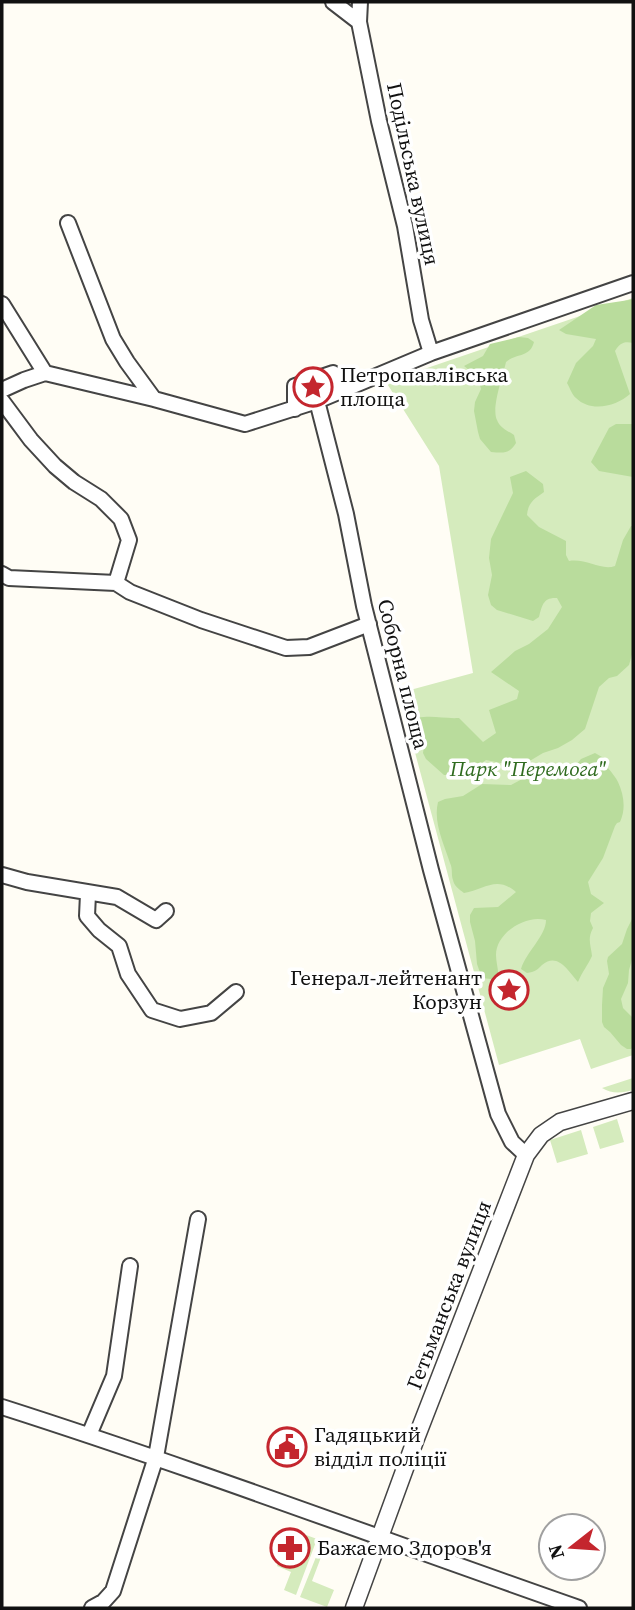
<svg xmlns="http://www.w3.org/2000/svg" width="635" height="1610" font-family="'Source Serif 4',serif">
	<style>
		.green { fill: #d5ebbd }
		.forest { fill: #b9dc9c }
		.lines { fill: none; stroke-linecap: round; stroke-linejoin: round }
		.minor-casing { stroke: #444; stroke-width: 18 }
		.tertiary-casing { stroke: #444; stroke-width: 19 }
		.minor { stroke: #fff; stroke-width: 14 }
		.tertiary { stroke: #fff; stroke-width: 16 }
		.labels { text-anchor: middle; stroke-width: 7; stroke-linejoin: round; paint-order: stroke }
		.street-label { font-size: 21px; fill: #111; stroke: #fff }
		.poi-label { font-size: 21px; fill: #111; stroke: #fff; text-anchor: start }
		.park-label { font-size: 21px; font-style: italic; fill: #2f6b1f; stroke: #fff }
	</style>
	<rect width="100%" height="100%" fill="#fffdf5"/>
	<!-- green -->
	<path class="green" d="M633,298v757l-42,14 -11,-30 -81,26 -100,-372 74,-20 -34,-207 -53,-84z
		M633,1078v12c-11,3 -21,4 -31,-2z
		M617,1119l7,23 -24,7 -7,-22z
		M581,1130l7,24 -31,9 -7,-23z
		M306,1535l11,4 -21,56 -12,-5 7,-18 -14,-6 6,-16 15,5z
		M322,1542l4,2 -14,37 22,9 -7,17 -27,-10z"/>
	<!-- forest -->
	<path class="forest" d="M633,299v44c-9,-2 -13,0 -18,8l15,43c-13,12 -39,19 -54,4 -4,-3 -6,-10 -9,-15l9,-20 17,-17 3,-7 -30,-5 -7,-4 37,-25 33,-5z
		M519,337l9,1 6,4c-4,16 -18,11 -28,20 -3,14 -15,46 -9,58 3,8 11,11 17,15l2,8c-7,11 -12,10 -25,9l-11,-13 -2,-7 -4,-21 1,-9 6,-13c-2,-11 -8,-16 -17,-23l19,-10 7,-12z
		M616,424h17v53l-34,-6 -8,-9 18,-34z
		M526,471l17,13 1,8c-10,7 -16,11 -17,23l12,12 27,14v14l3,6c17,-3 32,10 46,5l8,-26 8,-14h2v125l-4,14 -12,11 -8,2 -10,9 -14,42 -13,11 -14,8 -15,5 -20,12 -7,1 -30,-6 -18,13 -7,2h-17l-18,-16 -3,-6 2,-15 -9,-12 2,-8c14,-3 27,1 41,0l24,24 13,-9 -7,-23 28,-11 2,-8 -28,-19 24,-21 14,-7 19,-15 14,-22 -5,-9c-14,-1 -15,8 -18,19l-6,4 -36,-11 -6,-5 -3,-10 4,-20 -3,-17 2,-19 22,-46 -3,-16z
		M595,753l7,4c3,10 11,15 16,25 6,13 8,27 2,40l-3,1 -2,3 -12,32 -15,24 3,12 13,9 -13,10 -1,8 3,7c-6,11 -2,17 -1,28 -4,9 -10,16 -14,26 -10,-11 -20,-30 -36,-17 -5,5 -7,7 -15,8l-6,-4c5,-17 25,-33 25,-49 -20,-6 -50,13 -50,35 0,8 3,15 2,23l-7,1 -9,-1 -5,-14 -2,-23 -5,-19v-7l4,-7 24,-1 18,-15c-20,-17 -32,-2 -52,1 -5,-4 -10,-7 -11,-13 -2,-5 0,-11 -3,-17 -6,-19 -17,-40 -12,-61l7,-3 18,-3 19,-12 29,1 13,-7 12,-10 8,-2 18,4 8,-1 6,-4 5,-6z
		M633,917v39l-4,14 -1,13 -7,16 2,9 10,10v29l-2,2h-4l-6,-4 -11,-13 -6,-5 -2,-5v-17l1,-17 6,-14 -2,-13 1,-4 14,-13 5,-15z"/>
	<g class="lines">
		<!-- minor casing -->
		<g class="minor-casing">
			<path id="minor" d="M333,2l26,20
				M360,2l-1,20 20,99 26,105 16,94 10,33
				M68,223l45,116 14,23 27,37
				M2,304l43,69 109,26 91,25 72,-23
				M2,390l22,-10 21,-7
				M2,401l29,39 24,26 19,16 27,17 20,20 8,21 -13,43
				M295,409v-23l38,-13 6,19
				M2,574l7,4 107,5 14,9 71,28 85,28 23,-1 60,-23
				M2,875l25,7 90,15 39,23 10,-9
				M88,894l-1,22 12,14 20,16 9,28 24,36 28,9 31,-6 25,-21
				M526,1155l-14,-13 -14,-28 -67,-244 -67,-264 -18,-92 -29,-113 114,-48 202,-70
				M2,1407c194,62 385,134 577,201
				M89,1435l25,-59 16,-110
				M92,1608l11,-6 10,-11 43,-134 42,-238"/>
		</g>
		<!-- tertiary casing -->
		<g class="tertiary-casing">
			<path id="tertiary" d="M354,1608l61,-167 111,-286 15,-20 19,-13 73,-21"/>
		</g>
		<!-- minor -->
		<use href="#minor" class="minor"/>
		<!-- tertiary -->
		<use href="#tertiary" class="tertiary"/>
	</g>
	<!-- icons -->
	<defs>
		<g id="sight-ring" transform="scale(2.0125)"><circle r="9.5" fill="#fff" stroke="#c4262e" stroke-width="1.5"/><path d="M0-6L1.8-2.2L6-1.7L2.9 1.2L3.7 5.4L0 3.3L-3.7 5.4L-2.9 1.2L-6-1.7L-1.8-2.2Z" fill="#c4262e"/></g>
		<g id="civic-ring" transform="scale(2.0125)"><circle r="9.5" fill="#fff" stroke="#c4262e" stroke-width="1.5"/><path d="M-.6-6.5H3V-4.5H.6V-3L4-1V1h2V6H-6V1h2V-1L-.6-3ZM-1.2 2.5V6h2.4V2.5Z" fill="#c4262e"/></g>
		<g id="pharmacy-ring" transform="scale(2.0125)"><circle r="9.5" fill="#fff" stroke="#c4262e" stroke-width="1.5"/><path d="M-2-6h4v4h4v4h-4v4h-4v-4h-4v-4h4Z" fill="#c4262e"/></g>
	</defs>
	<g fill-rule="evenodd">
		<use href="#sight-ring" x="313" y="387"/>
		<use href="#sight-ring" x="509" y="990"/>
		<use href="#civic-ring" x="287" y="1447"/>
		<use href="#pharmacy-ring" x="290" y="1548"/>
	</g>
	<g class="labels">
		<!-- street labels -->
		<g class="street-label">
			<text transform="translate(413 174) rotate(78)" y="7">Подільська вулиця</text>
			<text transform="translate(403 674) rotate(76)" y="7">Соборна площа</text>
			<text transform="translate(449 1295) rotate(-69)" y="7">Гетьманська вулиця</text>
		</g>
		<!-- poi labels -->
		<g class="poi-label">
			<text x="340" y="382">Петропавлівська<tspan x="340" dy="24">площа</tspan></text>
			<text x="482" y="985" text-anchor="end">Генерал-лейтенант<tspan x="482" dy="24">Корзун</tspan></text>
			<text x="314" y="1442">Гадяцький<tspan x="314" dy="24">відділ поліції</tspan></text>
			<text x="317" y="1555">Бажаємо Здоров'я</text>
		</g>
		<!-- park labels -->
		<g class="park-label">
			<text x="528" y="776">Парк "Перемога"</text>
		</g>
	</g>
	<!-- border -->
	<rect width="635" height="1610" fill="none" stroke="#111111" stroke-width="7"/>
	<!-- north arrow -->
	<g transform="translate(572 1547) rotate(253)"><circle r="33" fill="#ffffff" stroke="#a0a0a0" stroke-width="2"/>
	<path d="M0-5L12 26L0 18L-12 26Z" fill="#c4262e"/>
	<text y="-10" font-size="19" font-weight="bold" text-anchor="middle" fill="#111111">N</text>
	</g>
</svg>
